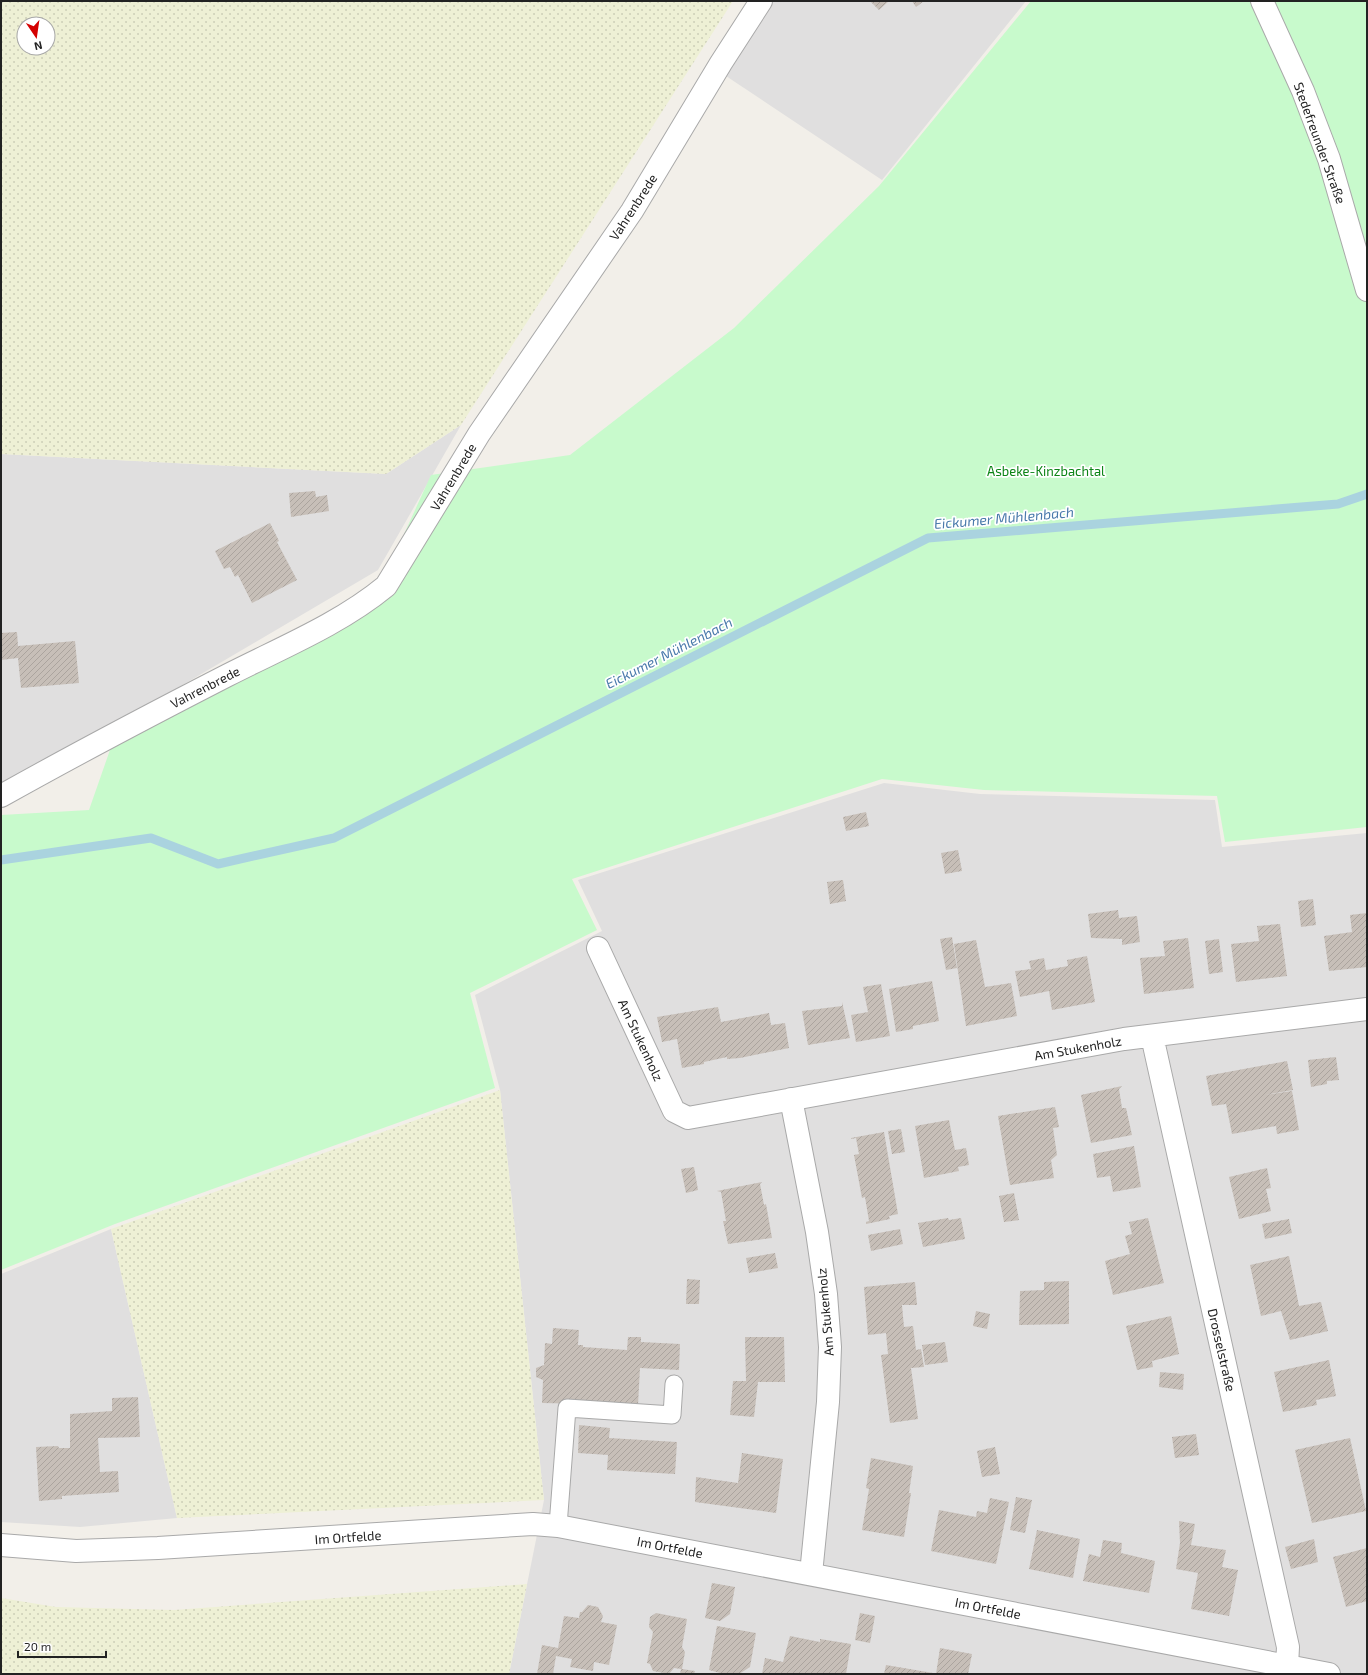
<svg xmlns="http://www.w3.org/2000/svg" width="1368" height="1675" font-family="'Exo 2',sans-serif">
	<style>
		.residential { fill: #e0dfdf }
		.farmland { fill: url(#farmland-dots); fill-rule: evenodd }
		.park { fill: #c8facc }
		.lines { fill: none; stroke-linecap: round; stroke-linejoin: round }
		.stream { stroke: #aad3df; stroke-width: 9 }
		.building { fill: url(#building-hatch) }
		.lane-casing { stroke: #a9a9a9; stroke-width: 19 }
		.street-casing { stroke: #a9a9a9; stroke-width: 24 }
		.lane { stroke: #fff; stroke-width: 17 }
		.street { stroke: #fff; stroke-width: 22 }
		.labels { text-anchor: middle; stroke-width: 3.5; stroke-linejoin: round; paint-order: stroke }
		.street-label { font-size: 13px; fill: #222; stroke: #fff }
		.park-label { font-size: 13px; fill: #0c8416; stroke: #fff }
		.water-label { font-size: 14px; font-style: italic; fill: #4a7aab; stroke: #fff }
	</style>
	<defs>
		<pattern id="farmland-dots" width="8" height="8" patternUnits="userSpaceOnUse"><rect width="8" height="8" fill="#eef0d5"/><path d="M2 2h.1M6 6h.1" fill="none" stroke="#ccceb7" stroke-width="1.8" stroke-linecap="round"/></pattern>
		<pattern id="building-hatch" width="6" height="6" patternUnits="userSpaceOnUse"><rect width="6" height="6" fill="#c7bfb8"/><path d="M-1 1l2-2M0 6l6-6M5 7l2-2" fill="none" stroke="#aba49e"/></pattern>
	</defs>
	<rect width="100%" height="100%" fill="#f2efe9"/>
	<!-- residential -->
	<path class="residential" d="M768,1h258l-144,179 -159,-106z
		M461,425l-83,145 -226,133 -151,81v-330l385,20z
		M884,783l96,11 235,6 7,47 145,-14v841h-858l35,-174 -44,-410 -25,-95 127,-64 -24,-51z
		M111,1229l66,289 -97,9 -79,-5v-248z"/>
	<!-- farmland -->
	<path class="farmland" d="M1,1h732l-272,424 -75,49 -385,-20zM24,24h24v24h-24z
		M500,1090l44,410 -367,18 -66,-289z
		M527,1584l-18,90h-508v-76l55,9 118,3z"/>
	<!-- park -->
	<path class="park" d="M1031,1h336v826l-142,15 -8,-46 -233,-6 -102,-11 -310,100 25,51 -127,63 25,95 -380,136 -114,46v-455l88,-5 22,-63 273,-169 47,-103 139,-20 164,-127 145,-142z"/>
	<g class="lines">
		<!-- stream -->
		<path class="stream" d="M1,860l150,-22 67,26 116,-26 594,-300 410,-34 29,-10"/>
	</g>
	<!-- building -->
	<path class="building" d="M870,1h19l-10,9z
		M912,1h12l-8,6z
		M315,491l1,6 11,-2 2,16 -38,6 -2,-24z
		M270,523l9,18 -2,1 20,38 -45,23 -14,-28 -3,2 -5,-10 -6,2 -9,-18z
		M17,632l1,14 57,-5 4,42 -58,5 -3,-30 -17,2v-27z
		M866,812l3,14 -23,5 -3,-14z
		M958,850l4,21 -17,3 -4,-21z
		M843,880l3,21 -16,3 -3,-22z
		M1313,899l3,26 -15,2 -3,-26z
		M1118,910l1,8 18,-2 3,26 -18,3v-6l-31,-1 -3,-24z
		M1367,913v54l-38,4 -5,-35 28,-4 -2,-17z
		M1280,924l7,52 -51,6 -5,-38 28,-3 -2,-15z
		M952,937l5,31 -11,2 -6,-31z
		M1188,938l6,50 -50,6 -4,-36 25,-2 -2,-15z
		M1219,939l4,33 -14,2 -4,-33z
		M976,940l9,47 26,-4 6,33 -51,10 -12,-82z
		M1087,956l8,46 -43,8 -3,-19 -29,6 -5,-26 16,-2 -2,-8 15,-3 2,12 22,-4 -1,-6z
		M932,981l7,40 -26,5v3l-17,3 -7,-43z
		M881,984l9,52 -34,6 -5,-27 17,-3 -5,-25z
		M842,1002l8,36 -42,7 -6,-34 40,-5z
		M718,1007l3,15 48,-9 2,12 14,-2 4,25 -49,10 -13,1v-2l-23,5v2l-22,4 -5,-29 -15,3 -5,-25z
		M1336,1057l3,23 -12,1v3l-16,3 -3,-27z
		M1287,1061l6,29 -28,5 27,-4 7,39 -22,4 -1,-8 -44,8 -6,-30 -14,2 -6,-30z
		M1122,1086l-3,3 3,19h4l6,27 -41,8 -10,-48z
		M1055,1107l4,20 -6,1 4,27 -6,5 3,18 -44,7 -12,-69z
		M949,1120l6,30 11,-2 3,17 -11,2 1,4 -35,7 -9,-52z
		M901,1129l4,23 -13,2 -4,-23z
		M884,1132l14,82 -9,2 1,3 -24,5v-2l3,-1 -4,-24 -3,1 -8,-43 5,-1 -3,-16 -5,1v-1z
		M1134,1146l7,41 -28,5 -3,-16 -13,2 -4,-24z
		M694,1167l4,23 -12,3 -5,-24z
		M1267,1168l4,20 -5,1 5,22 -32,8 -10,-42z
		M762,1182l-2,2 4,21 2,-1 6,34 -44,6 -5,-23h3l-5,-29 -4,-1z
		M1014,1193l5,27 -15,2 -5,-26z
		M948,1218l1,2 12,-2 4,21 -42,8 -5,-24z
		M1148,1218l16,65 -51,12 -8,-34 25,-7 -5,-18 7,-2 -3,-12z
		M1289,1219l3,14 -27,6 -3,-15z
		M900,1229l3,15 -32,7 -3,-16z
		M775,1253l3,15 -29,5 -3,-15z
		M1289,1256l10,50 22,-4 7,29 -38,9 -9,-29 -20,5 -11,-51z
		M687,1279l13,1 -1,24h-13z
		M1069,1281v43l-50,1 1,-34 24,-1v-8z
		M915,1282l2,23h-15l2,22 9,-1 3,24 5,-1 3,18 -13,1 7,51 -28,4 -9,-68 7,-1 -2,-21 -18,2 -4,-48z
		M976,1311l14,3 -3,15 -14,-3z
		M1171,1316l8,38 -27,7 1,6 -16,3 -11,-44z
		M553,1328l26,2 -1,15h5v2l44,3 1,-13h13v5l39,2 -1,26 -39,-2 -2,37 -96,-2 1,-23 -7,-3v-9l8,-3 1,-22 7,1z
		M745,1337h39l1,45h-27l-4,35 -24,-2 3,-34h13z
		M945,1342l3,20 -23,3 -3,-20z
		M1329,1360l7,36 -20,4 1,5 -34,7 -9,-40z
		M1160,1372l24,2 -1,16 -24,-3z
		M138,1397l2,40 -42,1 2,34 18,-1 1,21 -57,4v3l-23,2 -3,-54 22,-1 1,2h11v-34l42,-3v-13z
		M579,1425l31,3 -1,10 68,4 -2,32 -68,-4 1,-15 -30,-2z
		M1196,1434l3,21 -24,3 -3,-21z
		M1350,1438l16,73 -54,12 -17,-73z
		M995,1447l5,27 -18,3 -5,-26z
		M742,1453l41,6 -7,54 -81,-11 1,-25 42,6z
		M871,1458l42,8 -4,27h2l-7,44 -42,-7 7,-41 -3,-1z
		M1016,1497l16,3 -7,33 -15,-3z
		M990,1498l19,4 -13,62 -65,-13 8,-41 37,7 1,-6 10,2z
		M1179,1521l16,3 -4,21 35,5 -4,17 16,3 -9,46 -38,-7 7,-36 -22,-4 4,-26z
		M1037,1530l43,9 -7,39 -44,-9z
		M1314,1539l4,23 -27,7 -6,-22z
		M1103,1540l19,3 -1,10 34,8 -6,32 -66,-12 6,-27 11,3z
		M1367,1548v53l-21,6 -13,-50z
		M712,1583l23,4 -5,27 -10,7 -15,-3z
		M588,1605l10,2 5,9 -2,6 16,3 -8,40 -15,-3 -1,9 -23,-4 2,-8 -16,-3 -3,18h-16l5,-29 16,3 6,-32 15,2 1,-6h2z
		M656,1613l31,6 -5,28 3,5 -3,17 13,2 -1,3h-14l1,-5 -7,-1 -5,6 -16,-3 -3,-7 -3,-1 6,-31 -4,-5 1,-10z
		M860,1613l15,3 -5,27 -15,-3z
		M717,1626l39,7 -6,34 -11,7h-15l-15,-4z
		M790,1636l30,6v-3l31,5 -5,30h-84l3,-16 18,4z
		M940,1648l32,6 -4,20h-32z
		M886,1665l47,8v1h-49z"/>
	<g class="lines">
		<!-- lane casing -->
		<g class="lane-casing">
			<path id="lane" d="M558,1526l9,-118 105,7 2,-31"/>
		</g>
		<!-- street casing -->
		<g class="street-casing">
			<path id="street" d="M1262,1l41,90 26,68 38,131
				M1,796c75,-42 151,-82 227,-121 53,-27 112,-51 158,-89l93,-152 153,-223 89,-148 40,-62
				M598,948l76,163 14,7 436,-79 243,-30
				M1152,1036l136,611 -1,19
				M791,1099l26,133 9,62 4,53 -2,55 -17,172
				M1,1545l75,6 82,-3 375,-24 25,2 771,148"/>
		</g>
		<!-- lane -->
		<use href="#lane" class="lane"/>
		<!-- street -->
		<use href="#street" class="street"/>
	</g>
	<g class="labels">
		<!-- street labels -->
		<g class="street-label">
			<text transform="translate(1320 143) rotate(70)" y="5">Stedefreunder Straße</text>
			<text transform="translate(633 207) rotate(-57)" y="5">Vahrenbrede</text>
			<text transform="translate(453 477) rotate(-59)" y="5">Vahrenbrede</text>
			<text transform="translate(205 687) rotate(-27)" y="5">Vahrenbrede</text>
			<text transform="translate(641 1040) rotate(65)" y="5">Am Stukenholz</text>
			<text transform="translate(1078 1048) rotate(-10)" y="5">Am Stukenholz</text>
			<text transform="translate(825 1312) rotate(-95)" y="5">Am Stukenholz</text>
			<text transform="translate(1222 1350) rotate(77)" y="5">Drosselstraße</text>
			<text transform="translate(348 1537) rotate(-4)" y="5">Im Ortfelde</text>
			<text transform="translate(670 1547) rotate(11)" y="5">Im Ortfelde</text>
			<text transform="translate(988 1608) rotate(11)" y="5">Im Ortfelde</text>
		</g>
		<!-- park labels -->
		<g class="park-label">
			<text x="1046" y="476">Asbeke-Kinzbachtal</text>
		</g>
		<!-- water labels -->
		<g class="water-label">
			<text transform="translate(1004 518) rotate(-5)" y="5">Eickumer Mühlenbach</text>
			<text transform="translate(669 653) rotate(-27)" y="5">Eickumer Mühlenbach</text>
		</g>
	</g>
	<!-- border -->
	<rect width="1368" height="1675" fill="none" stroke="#222222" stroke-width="4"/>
	<!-- north arrow -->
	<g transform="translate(36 36) rotate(167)"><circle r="19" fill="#ffffff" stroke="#a7a7a7"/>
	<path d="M0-3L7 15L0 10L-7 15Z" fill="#d40000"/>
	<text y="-6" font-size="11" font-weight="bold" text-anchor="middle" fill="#222222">N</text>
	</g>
	<!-- scale -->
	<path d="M18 1651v6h88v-6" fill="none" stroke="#222222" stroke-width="2"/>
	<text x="24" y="1651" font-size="12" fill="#222222" stroke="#ffffff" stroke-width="3" paint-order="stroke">20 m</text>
</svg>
